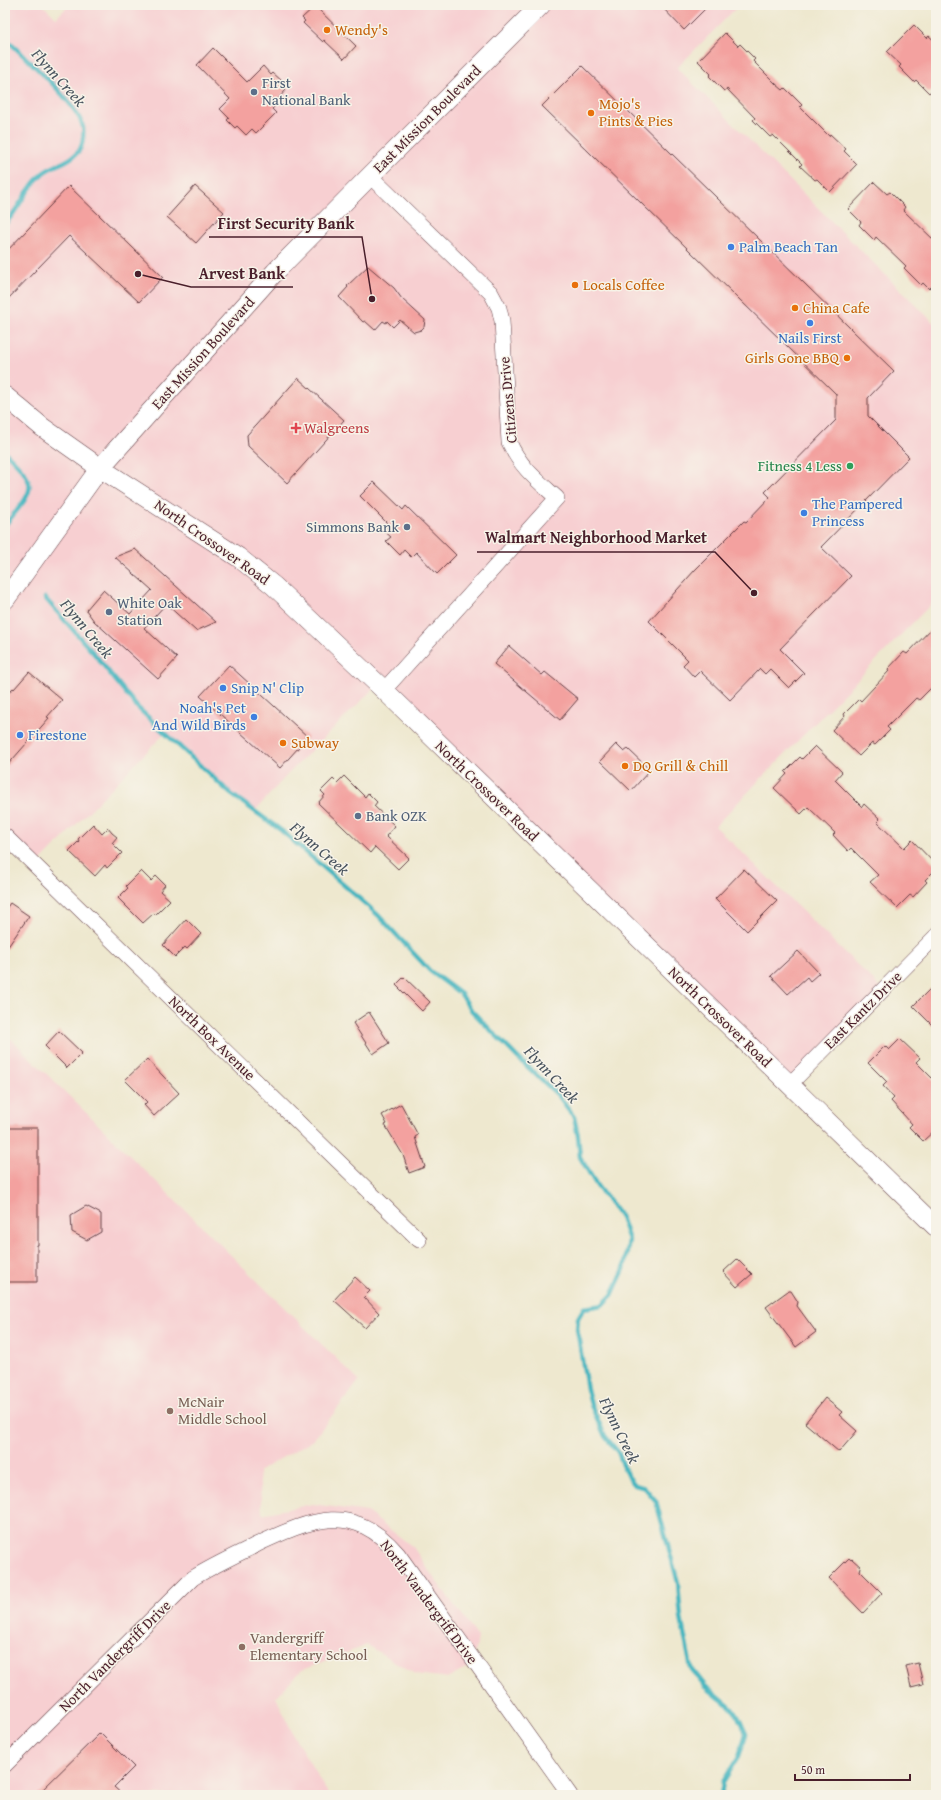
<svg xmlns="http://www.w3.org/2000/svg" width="941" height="1800" font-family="'Gentium Book Plus',serif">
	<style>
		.built { fill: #f7cfd1 }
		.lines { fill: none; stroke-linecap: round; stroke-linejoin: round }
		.stream { stroke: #47b6c0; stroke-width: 4.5 }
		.building { fill: #f3a19f }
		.minor-casing { stroke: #633d44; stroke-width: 16 }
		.major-casing { stroke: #633d44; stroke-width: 20 }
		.minor { stroke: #fff; stroke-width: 15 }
		.major { stroke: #fff; stroke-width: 19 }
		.food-dot { fill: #e8710a; stroke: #f7f3e8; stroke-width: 1.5 }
		.service-dot { fill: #5c6f8a; stroke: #f7f3e8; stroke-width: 1.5 }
		.shop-dot { fill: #3f7fe0; stroke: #f7f3e8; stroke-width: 1.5 }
		.health-dot { fill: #e0444e; stroke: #f7f3e8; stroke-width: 1.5 }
		.leisure-dot { fill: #2e9e5b; stroke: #f7f3e8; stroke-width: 1.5 }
		.education-dot { fill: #8d6e63; stroke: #f7f3e8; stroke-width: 1.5 }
		.labels { text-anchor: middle; stroke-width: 3; stroke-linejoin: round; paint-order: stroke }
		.food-label { font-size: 15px; fill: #c56008; stroke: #f7f3e8; text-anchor: start }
		.service-label { font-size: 15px; fill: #4e5e75; stroke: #f7f3e8; text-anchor: start }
		.street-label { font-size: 15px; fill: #4a1f2b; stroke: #f7f3e8 }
		.shop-label { font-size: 15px; fill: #366cbe; stroke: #f7f3e8; text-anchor: start }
		.health-label { font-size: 15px; fill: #be3a42; stroke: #f7f3e8; text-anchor: start }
		.leisure-label { font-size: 15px; fill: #27864d; stroke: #f7f3e8; text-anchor: end }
		.education-label { font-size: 15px; fill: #785e54; stroke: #f7f3e8; text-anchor: start }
		.water-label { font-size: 16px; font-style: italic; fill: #49545f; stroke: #f7f3e8 }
		.leader { fill: none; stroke: #4a1f2b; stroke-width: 1.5 }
		.callout-dot { fill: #4a1f2b; stroke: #f7f3e8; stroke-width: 1.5 }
		.callout-label { font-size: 16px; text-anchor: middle; font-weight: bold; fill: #4a1f2b; stroke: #f7f3e8; stroke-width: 3; stroke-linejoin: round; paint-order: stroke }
	</style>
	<rect width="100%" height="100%" fill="#f7f3e8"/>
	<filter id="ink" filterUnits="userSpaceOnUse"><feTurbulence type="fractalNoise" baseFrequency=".025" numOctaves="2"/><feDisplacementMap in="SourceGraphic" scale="8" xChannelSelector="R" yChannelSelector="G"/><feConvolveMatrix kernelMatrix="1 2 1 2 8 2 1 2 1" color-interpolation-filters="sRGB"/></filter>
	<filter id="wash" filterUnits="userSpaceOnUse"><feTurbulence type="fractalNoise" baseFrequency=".012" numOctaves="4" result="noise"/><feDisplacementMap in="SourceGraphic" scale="16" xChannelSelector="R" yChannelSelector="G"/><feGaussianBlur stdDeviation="0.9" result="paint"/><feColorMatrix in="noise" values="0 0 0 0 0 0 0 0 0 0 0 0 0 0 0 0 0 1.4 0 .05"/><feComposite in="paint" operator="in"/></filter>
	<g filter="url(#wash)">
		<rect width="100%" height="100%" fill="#eee8cf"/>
		<!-- built -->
		<path class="built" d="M8,5h35l13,13 13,-13h670l-62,63 259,257v274l-221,227 168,164 -93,94 -412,-400 -92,92 -32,36 -23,-18 -66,-61 -129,133 -31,-30v-828z
			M5,1033l354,348 -46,59 -54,31 3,43 51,-10 54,8 46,35 18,27 47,63 -2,13 -7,17 -20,11 -34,-4 -48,-29 -65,25 -26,27 19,41 34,57h-324z"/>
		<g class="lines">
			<!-- stream -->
			<path class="stream" d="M5,38c19,19 72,64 78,89 1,8 0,21 -6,26 -9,10 -24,12 -34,20 -16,14 -24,36 -38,51
				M5,452c36,35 29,37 0,73
				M45,598l51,58 41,51 94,87 51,37 96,84 52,56 31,23 11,17 45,46 41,38 16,22 4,19 2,21 17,29 24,31 8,23 -5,29 -12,26 -10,10 -18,3 -6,10 -1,11 10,60 4,16 14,31 13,16 9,23 8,10 10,3 11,13 22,82 3,35 10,50 14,18 31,26 10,22 -7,22 -16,26 -2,13"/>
		</g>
		<g id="blocks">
			<!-- building -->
			<path class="building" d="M660,5h49l-25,25z
				M315,6l41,40 -12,13 -20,-19 -1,2 -20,-19 2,-2 -3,-3z
				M914,25l13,13 2,-2 7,6v45l-7,6 -13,-13 -2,2 -15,-15 2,-2 -14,-13z
				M725,33l13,13 2,-2 15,15 -2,2 23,23 7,6 2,-2 17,17 -2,2 29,29 1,-2 16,15 -2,2 13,13 -27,28 -13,-13 -2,1 -15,-14 2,-2 -29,-29 -3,2 -17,-17 2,-2 -28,-29 -3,2 -15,-15 2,-2 -13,-13z
				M213,48l34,34 16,-16 8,9 2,-2 9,8 -3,2 7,7 -10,11 2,2 -6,6 4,4 -20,20 -4,-4 -6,6 -9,-9 -2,2 -8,-8 2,-2 -9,-9 10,-10 -33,-34z
				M582,66l312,305 -26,27v18l41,41 -88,90 30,29 -71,73 24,24 -15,15 -19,-19 -5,5 -5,-5 -30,31 -30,-29 -6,6 -11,-12 5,-5 -39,-39 46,-51 49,-49 2,1 24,-25 -5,-5 71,-72v-26l-294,-288z
				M874,182l13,12 3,-2 15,15 -2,3 33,32v40l-7,7 -6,-6 -2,2 -17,-17 2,-2 -30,-29 -2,3 -15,-15 2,-3 -13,-13z
				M69,186l94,91 -24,25 -70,-66 -64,66v-49z
				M195,186l29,26 -28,31 -29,-26z
				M368,266l26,22 8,11 23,21 -1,7 -3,3 -7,2 -14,-12 -7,7 -6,-6 -1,2 -3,-2 -8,9 -10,-9 -2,1 -24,-25 9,-10 -1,-1z
				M298,378l46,42 -57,63 -39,-37 -1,-11z
				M374,482l29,28 3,-4 50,49 -19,19 -21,-22 -5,5 -7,-7 -4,5 -14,-14 5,-4 -8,-7 6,-5 -29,-29z
				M135,549l81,73 -20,9 -30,-27 -22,24 33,30 -19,21 -64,-58 -8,-11 17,-20 27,24 22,-24 -37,-33z
				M936,624v59l-17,17 -3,-2 -29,29 3,3 -15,15 -3,-2 -13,13 -27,-26 13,-14 -1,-2 15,-15 2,2 28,-30 -1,-2 16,-17 3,2z
				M509,646l33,29 3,-3 33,27 -18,21 -66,-56z
				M229,665l79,72 -28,31 -80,-72z
				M29,672l33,28 -15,17 2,1 -44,50v-71l8,-9 1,1z
				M616,744l8,8 4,-3 22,21 -19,21 -31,-30z
				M815,746l27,26 -7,8 27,27 2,-3 16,15 -3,3 27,26 8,-8 24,25v4l-11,11 2,2 -14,15 -3,-2 -13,13 -27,-26 8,-7 -27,-27 -3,3 -15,-16 2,-2 -27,-26 -7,7 -27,-26 13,-14 -2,-2 15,-15 2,2z
				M344,776l21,21 3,-4 9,9 -3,4 21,20 -9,10 23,22 -11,11 -23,-22 -5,6 -52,-50 7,-8 -4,-4 12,-12 4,4z
				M93,824l9,10 6,-6 4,5 5,4 -5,6 10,10 -15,15 -2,-3 -10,11 -26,-25 10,-10 -1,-2z
				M744,869l33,32 -30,30 -32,-32z
				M141,871l10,10 5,-5 9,9 -5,6 10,9 -15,15 -1,-2 -11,10 -25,-25 10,-10 -2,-2z
				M10,903l19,13 -24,35v-41z
				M186,919l15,15 -13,14 -1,1 -2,-2 -10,10 -12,-12z
				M798,951l21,22 -9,8 -3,-4 -19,17 -17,-18z
				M404,977l26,25 -8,9 -26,-26z
				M930,989l6,7v33l-23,-23z
				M369,1012l20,31 -16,11 -20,-31z
				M59,1031l23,22 -15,15 -22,-22z
				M900,1039l20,19 -4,4 20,20v47l-13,12 -14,-14 3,-3 -21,-23 3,-3 -11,-12 4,-4 -19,-19 17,-17 4,4z
				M147,1059l32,34 -25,23 -10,-11 3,-3 -22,-22z
				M401,1104l17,31 -3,2 10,30 -16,6 -6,-18 -18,-30 2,-1 -5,-9z
				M5,1128h33v117h-1v37h-32z
				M86,1206l15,8v18l-14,8 -15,-8 -1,-17z
				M737,1259l15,15 -15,13 -14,-15z
				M355,1277l15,14 -6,6 15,16 -14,15 -31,-28z
				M788,1291h3l7,11 -1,4 19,26 -20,15 -30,-40z
				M825,1398l17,14 -3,3 18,16 -18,21 -34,-29z
				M849,1558l2,2 1,-1 9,8 -1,4 22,22 -19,20 -34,-35z
				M918,1663l5,21 -12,3 -5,-21z
				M100,1733l34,34 -20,20 9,8h-86z"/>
		</g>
	</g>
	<g filter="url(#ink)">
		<use href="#blocks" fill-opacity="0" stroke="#633d44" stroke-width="1"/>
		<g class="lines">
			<!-- minor casing -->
			<g class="minor-casing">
				<path id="minor" d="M370,176l121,117 8,15 3,13 7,121c11,25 28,38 48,56l-173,192
					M5,836l414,404
					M790,1084l146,-148
					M5,1765l188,-187c21,-13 43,-23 65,-34 54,-25 95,-43 140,10l172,241"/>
			</g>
			<!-- major casing -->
			<g class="major-casing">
				<path id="major" d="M5,396l37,31 58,41 138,89 36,29 110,104 552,537
					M5,600l95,-132 142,-159 33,-37 95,-96 171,-171"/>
			</g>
			<!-- minor -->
			<use href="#minor" class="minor"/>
			<!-- major -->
			<use href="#major" class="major"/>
		</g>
	</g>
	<!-- markers -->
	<g class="food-dot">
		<circle cx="327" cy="30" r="4"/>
		<circle cx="591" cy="113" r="4"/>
		<circle cx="575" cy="285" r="4"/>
		<circle cx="795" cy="308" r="4"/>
		<circle cx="847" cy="358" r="4"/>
		<circle cx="283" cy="743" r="4"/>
		<circle cx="625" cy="766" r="4"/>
	</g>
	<g class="service-dot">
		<circle cx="254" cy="92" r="4"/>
		<circle cx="407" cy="527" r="4"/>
		<circle cx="109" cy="612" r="4"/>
		<circle cx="358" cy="816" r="4"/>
	</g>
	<g class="shop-dot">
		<circle cx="731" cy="247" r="4"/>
		<circle cx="810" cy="323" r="4"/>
		<circle cx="804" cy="513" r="4"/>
		<circle cx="223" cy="688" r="4"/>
		<circle cx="254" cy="717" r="4"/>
		<circle cx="20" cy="735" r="4"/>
	</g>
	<path class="health-dot" d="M294 422h4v4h4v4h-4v4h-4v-4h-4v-4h4z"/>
	<circle class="leisure-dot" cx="850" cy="466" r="4"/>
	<g class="education-dot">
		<circle cx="170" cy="1411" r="4"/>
		<circle cx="242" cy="1647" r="4"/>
	</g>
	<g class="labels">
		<!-- food labels -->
		<g class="food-label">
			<text x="335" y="35">Wendy's</text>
			<text x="599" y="109">Mojo's<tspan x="599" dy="17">Pints &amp; Pies</tspan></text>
			<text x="583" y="290">Locals Coffee</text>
			<text x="803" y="313">China Cafe</text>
			<text x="839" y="363" text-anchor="end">Girls Gone BBQ</text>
			<text x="291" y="748">Subway</text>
			<text x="633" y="771">DQ Grill &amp; Chill</text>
		</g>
		<!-- service labels -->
		<g class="service-label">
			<text x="262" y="88">First<tspan x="262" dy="17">National Bank</tspan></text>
			<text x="399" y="532" text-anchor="end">Simmons Bank</text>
			<text x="117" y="608">White Oak<tspan x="117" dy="17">Station</tspan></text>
			<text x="366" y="821">Bank OZK</text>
		</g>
		<!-- street labels -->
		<g class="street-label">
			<text transform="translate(427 119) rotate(-45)" y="5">East Mission Boulevard</text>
			<text transform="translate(203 353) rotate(-48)" y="5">East Mission Boulevard</text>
			<text transform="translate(508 400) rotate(-95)" y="5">Citizens Drive</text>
			<text transform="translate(212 542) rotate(35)" y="5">North Crossover Road</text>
			<text transform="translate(487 791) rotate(44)" y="5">North Crossover Road</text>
			<text transform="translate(863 1010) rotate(-45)" y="5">East Kantz Drive</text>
			<text transform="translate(720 1017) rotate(44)" y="5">North Crossover Road</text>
			<text transform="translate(212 1038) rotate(44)" y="5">North Box Avenue</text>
			<text transform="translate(429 1602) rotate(53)" y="5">North Vandergriff Drive</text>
			<text transform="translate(115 1656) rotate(-45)" y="5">North Vandergriff Drive</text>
		</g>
		<!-- shop labels -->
		<g class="shop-label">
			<text x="739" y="252">Palm Beach Tan</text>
			<text x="810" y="343" text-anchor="middle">Nails First</text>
			<text x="812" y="509">The Pampered<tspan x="812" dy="17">Princess</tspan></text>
			<text x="231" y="693">Snip N' Clip</text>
			<text x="246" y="713" text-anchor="end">Noah's Pet<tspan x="246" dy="17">And Wild Birds</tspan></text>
			<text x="28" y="740">Firestone</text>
		</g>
		<!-- health labels -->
		<g class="health-label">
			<text x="304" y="433">Walgreens</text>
		</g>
		<!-- leisure labels -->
		<g class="leisure-label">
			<text x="842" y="471">Fitness 4 Less</text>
		</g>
		<!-- education labels -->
		<g class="education-label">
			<text x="178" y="1407">McNair<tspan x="178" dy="17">Middle School</tspan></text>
			<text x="250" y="1643">Vandergriff<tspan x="250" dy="17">Elementary School</tspan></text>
		</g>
		<!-- water labels -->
		<g class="water-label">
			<text transform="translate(59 77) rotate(48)" y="6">Flynn Creek</text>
			<text transform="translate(87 628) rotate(50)" y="6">Flynn Creek</text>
			<text transform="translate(320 848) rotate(41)" y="6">Flynn Creek</text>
			<text transform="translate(552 1074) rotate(47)" y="6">Flynn Creek</text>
			<text transform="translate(620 1430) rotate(64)" y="6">Flynn Creek</text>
		</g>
	</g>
	<!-- callouts -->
	<path class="leader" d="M372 299L362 237H209M138 274L191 287H293M754 593L715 552H477"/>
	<g class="callout-dot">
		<circle cx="372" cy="299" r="4"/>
		<circle cx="138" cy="274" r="4"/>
		<circle cx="754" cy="593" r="4"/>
	</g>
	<g class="callout-label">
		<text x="286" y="229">First Security Bank</text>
		<text x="242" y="279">Arvest Bank</text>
		<text x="596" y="543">Walmart Neighborhood Market</text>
	</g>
	<!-- margin -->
	<rect width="941" height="1800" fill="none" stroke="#f7f3e8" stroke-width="20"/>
	<!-- scale -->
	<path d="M795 1774v6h115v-6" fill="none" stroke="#4a1f2b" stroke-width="2"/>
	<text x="801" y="1774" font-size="12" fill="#4a1f2b" stroke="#f7f3e8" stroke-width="3" paint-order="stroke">50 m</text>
</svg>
